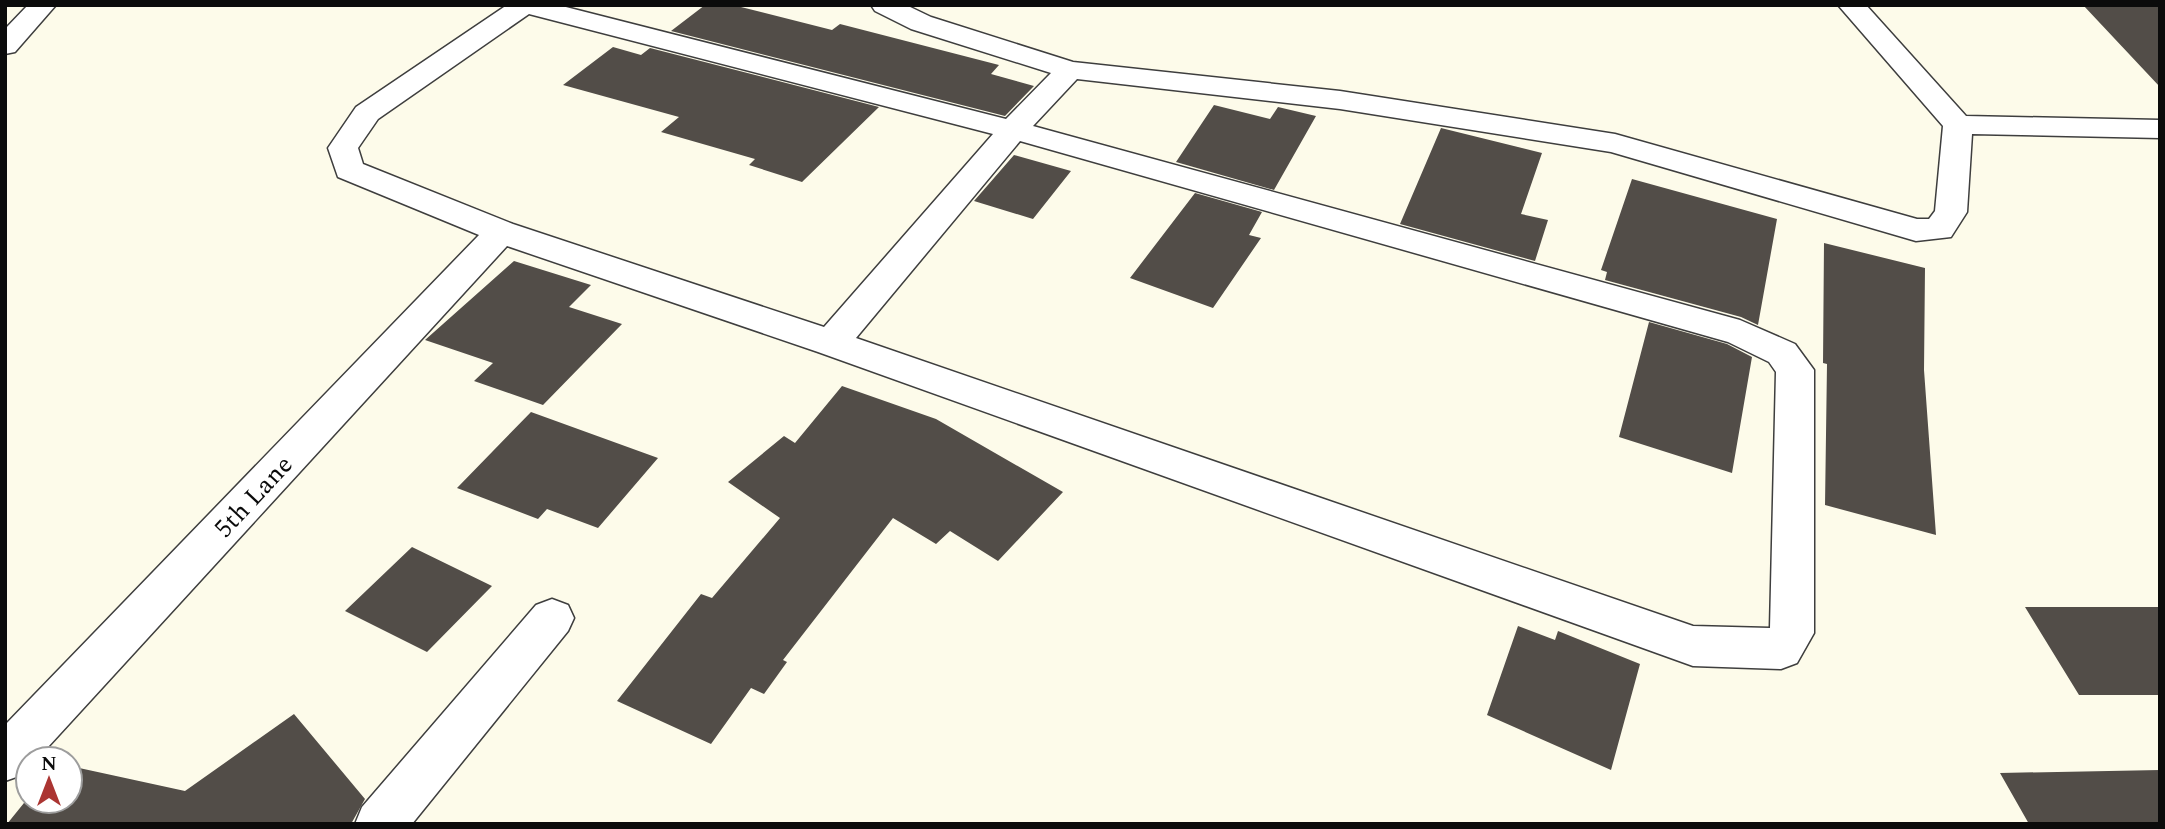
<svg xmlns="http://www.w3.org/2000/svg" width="2165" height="829" font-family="Spectral,serif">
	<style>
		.building { fill: #524d48 }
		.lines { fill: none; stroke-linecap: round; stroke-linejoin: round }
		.minor-casing { stroke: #3e3e3e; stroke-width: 3 }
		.minor { fill: #fff; fill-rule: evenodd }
		.labels { text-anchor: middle; stroke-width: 7; stroke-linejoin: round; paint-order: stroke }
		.street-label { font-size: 26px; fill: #0b0b0b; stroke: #fff }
	</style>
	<rect width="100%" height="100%" fill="#fdfbea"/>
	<!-- building -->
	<path class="building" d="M705,5h28l99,25 8,-6 159,41 -8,9 43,12 -29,30 -334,-85z
		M2083,5h77v82z
		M613,47l28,8 9,-7 229,59 -77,75 -53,-17 6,-6 -94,-27 18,-15 -116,-32z
		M1214,105l56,14 8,-12 38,9 -42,74 -98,-28z
		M1441,128l101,25 -21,61 27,6 -13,41 -135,-37z
		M1014,155l57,16 -38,48 -59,-18z
		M1632,179l145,40 -19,106 -17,-8 -136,-37 2,-8 -6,-2z
		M1195,193l67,19 -13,23 12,3 -48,70 -83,-30z
		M1824,243l101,25 -1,102 12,165 -111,-30 2,-141 -4,-1z
		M514,261l77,24 -22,22 53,17 -79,81 -69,-24 19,-18 -68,-23z
		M1649,322l78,22 25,13 -20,116 -113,-36z
		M842,386l94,33 127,73 -65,69 -48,-30 -14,13 -43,-26 -110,142 4,2 -23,32 -13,-6 -40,56 -94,-43 84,-107 11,4 68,-80 -52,-36 56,-46 11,7z
		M531,412l127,46 -60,70 -51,-19 -9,10 -81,-31z
		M412,547l80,39 -65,66 -82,-41z
		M2025,607h135v88h-81z
		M1518,626l37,14 3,-9 82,33 -29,106 -124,-55z
		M294,714l71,85 -14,25h-344l21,-26v3h42v-35l115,25z
		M2160,770v54h-131l-29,-51z"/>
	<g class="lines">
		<!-- minor casing -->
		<g class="minor-casing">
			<path id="minor" d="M28,5h28l-41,47 -10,2v-25z
				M507,5h51l448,114 45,-46 -140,-44 -36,-18 -4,-6h35l25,12 142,45 267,29 275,43 302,85h12l6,-8 8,-85 -105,-121h28l100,111 194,4v18l-188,-4 -5,78 -16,25 -35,4 -305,-89 -271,-43 -263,-30 -44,47 707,194 55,24 19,26v263l-17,30 -16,6 -88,-3 -875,-314 -311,-106 -470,513h-9v10l-6,6 -17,6v-56l474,-490 -141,-58 -10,-29 28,-41zM529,14l464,120 -169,193 -311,-103 -150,-60 -5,-16 20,-29zM1020,141l708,201 41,20 7,10 -6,256 -77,-2 -837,-288z
				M552,599l16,6 6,13 -6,13 -156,193h-57l7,-17 174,-202z"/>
		</g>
		<!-- minor -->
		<use href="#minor" class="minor"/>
	</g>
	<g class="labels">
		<!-- street labels -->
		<g class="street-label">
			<text transform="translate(253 496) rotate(-47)" y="9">5th Lane</text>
		</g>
	</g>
	<!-- border -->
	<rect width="2165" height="829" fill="none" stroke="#0b0b0b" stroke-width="14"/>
	<!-- north arrow -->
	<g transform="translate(49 780)"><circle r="33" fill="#ffffff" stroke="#9d9d9d" stroke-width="2"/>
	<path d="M0-5L12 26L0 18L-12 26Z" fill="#ab3532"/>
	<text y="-10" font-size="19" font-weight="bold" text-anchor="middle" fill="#0b0b0b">N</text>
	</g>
</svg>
